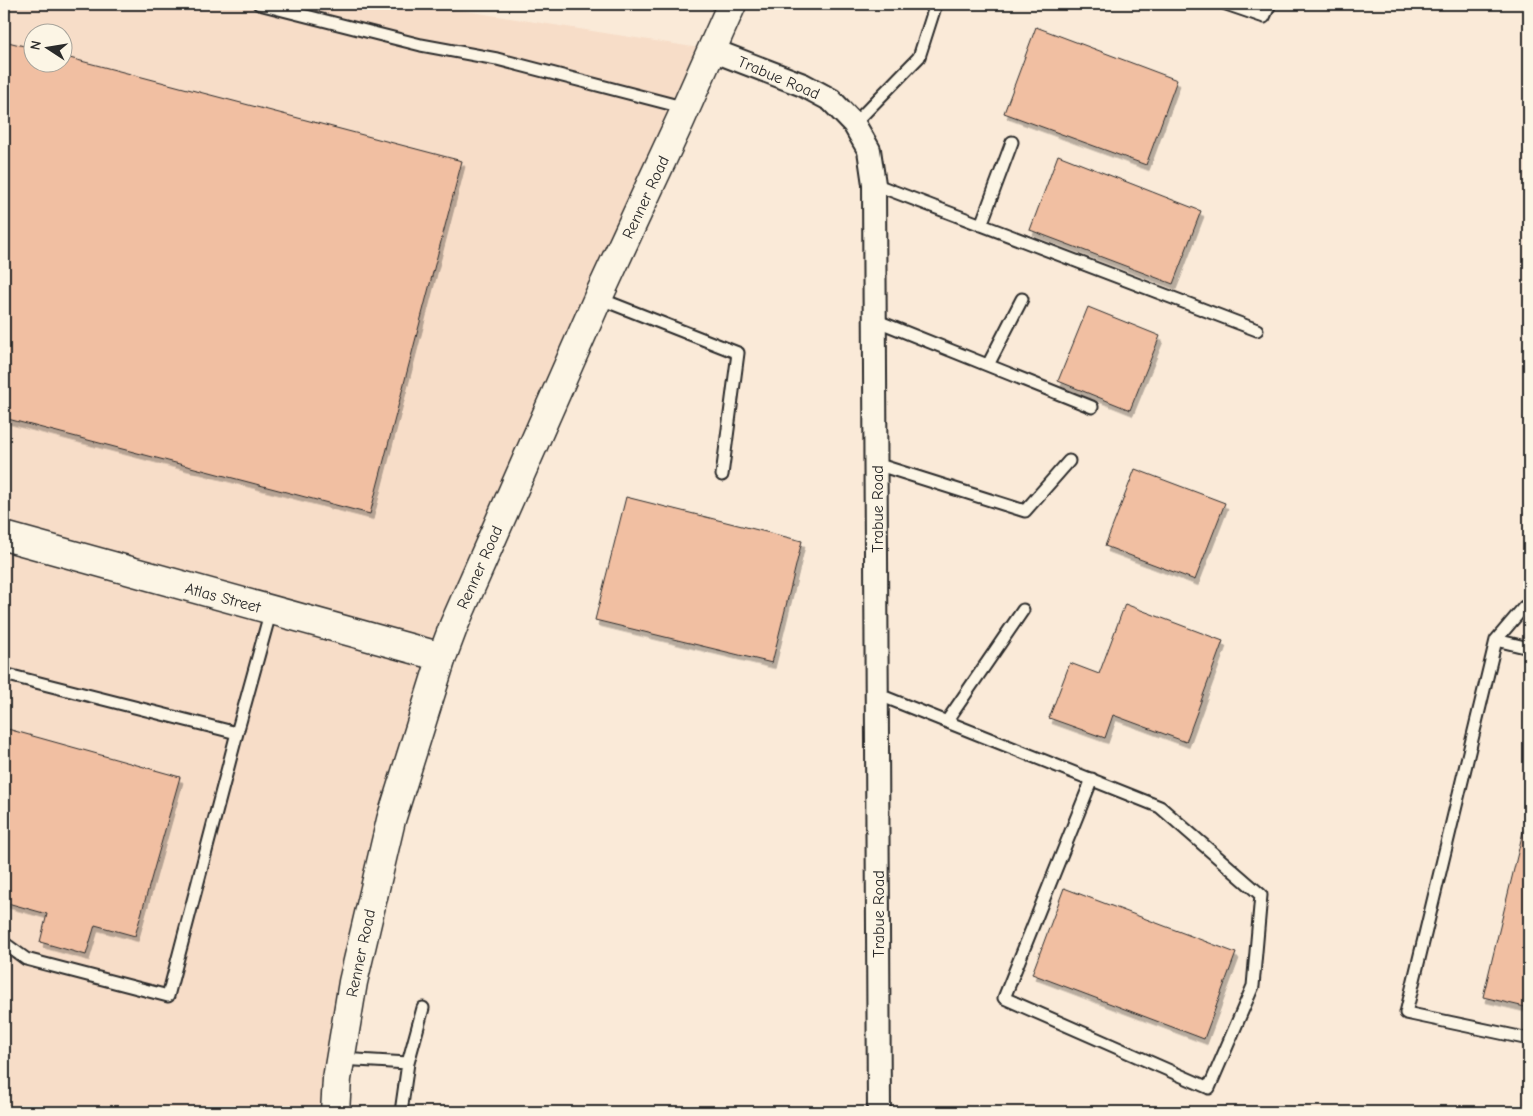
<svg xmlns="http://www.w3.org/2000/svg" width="1533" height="1116" font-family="'Comic Neue',sans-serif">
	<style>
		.built { fill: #f7ddc8; fill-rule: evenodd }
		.building { fill: #f1bfa2; stroke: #2b2b2b; filter: url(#shadow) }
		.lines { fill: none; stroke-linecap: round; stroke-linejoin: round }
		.service-casing { stroke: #2b2b2b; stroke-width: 15 }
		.minor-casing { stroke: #2b2b2b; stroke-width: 26 }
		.tertiary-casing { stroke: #2b2b2b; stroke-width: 31 }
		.secondary-casing { stroke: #2b2b2b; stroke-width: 31 }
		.service { stroke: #fcf5e5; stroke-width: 11 }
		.minor { stroke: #fcf5e5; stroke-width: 22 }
		.tertiary { stroke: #fcf5e5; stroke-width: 28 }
		.secondary { stroke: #fcf5e5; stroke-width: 28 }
		.labels { text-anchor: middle; stroke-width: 4; stroke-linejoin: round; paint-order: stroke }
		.street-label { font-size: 16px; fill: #2b2b2b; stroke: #fcf5e5 }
	</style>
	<defs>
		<filter id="shadow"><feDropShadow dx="3" dy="5.5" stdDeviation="0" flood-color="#0004"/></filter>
	</defs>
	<rect width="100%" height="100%" fill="#faead8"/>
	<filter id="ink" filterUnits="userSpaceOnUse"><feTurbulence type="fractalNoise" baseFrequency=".02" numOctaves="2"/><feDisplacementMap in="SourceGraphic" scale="10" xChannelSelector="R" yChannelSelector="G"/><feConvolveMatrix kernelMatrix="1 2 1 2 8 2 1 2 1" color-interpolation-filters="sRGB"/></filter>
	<g filter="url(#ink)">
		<!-- built -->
		<path class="built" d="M4,4h418l290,46 -270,607 -107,455h-331zM32,32h30v30h-30z"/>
		<!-- building -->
		<path class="building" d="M1036,27l141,53 -31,85 -142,-52z
			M4,41l28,7v14h30v-6l400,105 -92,353 -366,-96z
			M1058,155l143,56 -28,73 -143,-54z
			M1088,307l72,29 -30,74 -72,-29z
			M1135,469l90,34 -30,77 -90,-34z
			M626,497l176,44 -30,122 -177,-43z
			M1125,604l98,37 -37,101 -73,-27 -8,23 -56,-20 21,-55 29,11z
			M4,728l176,49 -45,159 -40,-11 -9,30 -46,-13 7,-28 -43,-12z
			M1529,807v201l-46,-11z
			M1064,888l172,65 -32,86 -172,-65z"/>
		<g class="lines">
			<!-- service casing -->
			<g class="service-casing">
				<path id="service" d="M259,4l162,41 76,14 189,49
					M1226,4l38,13 6,-13
					M854,124l65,-67 17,-53
					M874,184l383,146
					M981,225l31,-83
					M598,298l140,55 -16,122
					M875,320l217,87
					M988,365l34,-66
					M876,464l149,47 44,-50
					M1529,605l-5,2 -28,33 -90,373 123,26
					M1496,640l33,8
					M4,674l233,59 -69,263 -142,-37 -22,-16
					M877,694l283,113 101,88 -8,91 -44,102 -205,-90 88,-219
					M947,721l76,-111
					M237,733l34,-123
					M340,1059l68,4 -7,49
					M408,1063l15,-55"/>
			</g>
			<!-- minor casing -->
			<g class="minor-casing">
				<path id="minor" d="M712,50l91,35 28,15 23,24 15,26 5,34 5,928"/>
			</g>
			<!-- tertiary casing -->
			<g class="tertiary-casing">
				<path id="tertiary" d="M4,536l438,121"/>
			</g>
			<!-- secondary casing -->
			<g class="secondary-casing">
				<path id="secondary" d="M335,1112l2,-33 16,-97 38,-162 51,-163 12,-32 144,-327 82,-177 52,-117"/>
			</g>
			<!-- service -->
			<use href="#service" class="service"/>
			<!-- minor -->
			<use href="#minor" class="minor"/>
			<!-- tertiary -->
			<use href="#tertiary" class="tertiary"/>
			<!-- secondary -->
			<use href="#secondary" class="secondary"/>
		</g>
	</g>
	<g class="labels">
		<!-- street labels -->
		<g class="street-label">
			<text transform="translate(779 77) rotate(23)" y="6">Trabue Road</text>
			<text transform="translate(645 197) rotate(-65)" y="6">Renner Road</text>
			<text transform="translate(877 509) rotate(-90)" y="6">Trabue Road</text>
			<text transform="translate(479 567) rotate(-66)" y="6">Renner Road</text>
			<text transform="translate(223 597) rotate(15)" y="6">Atlas Street</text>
			<text transform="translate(878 914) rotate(-90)" y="6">Trabue Road</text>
			<text transform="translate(360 953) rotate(-78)" y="6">Renner Road</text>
		</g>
	</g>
	<!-- margin -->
	<rect width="1533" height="1116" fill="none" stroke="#fcf5e5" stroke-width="20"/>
	<rect x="10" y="10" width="1513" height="1096" fill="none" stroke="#2b2b2b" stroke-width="2" filter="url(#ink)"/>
	<!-- north arrow -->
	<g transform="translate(48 48) rotate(282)"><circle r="24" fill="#fcf5e5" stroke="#a8a49b"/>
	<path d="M0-4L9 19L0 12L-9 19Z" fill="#2b2b2b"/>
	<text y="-8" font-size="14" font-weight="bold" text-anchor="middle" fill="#2b2b2b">N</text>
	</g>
</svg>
